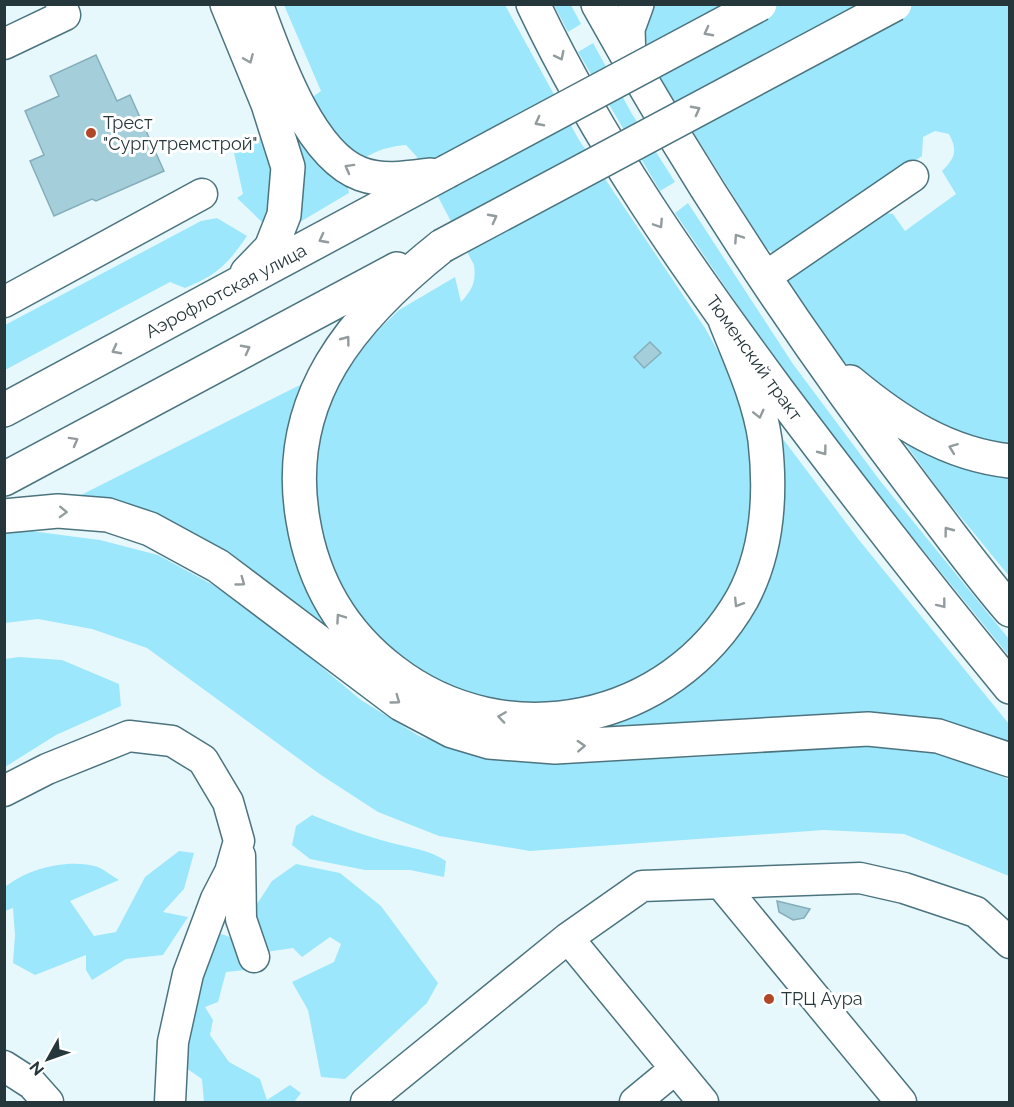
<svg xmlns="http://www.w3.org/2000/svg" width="1014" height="1107" font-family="Raleway,sans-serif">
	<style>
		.green { fill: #9de7fc }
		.building { fill: #a4ceda; stroke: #85aeba; stroke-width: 1.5 }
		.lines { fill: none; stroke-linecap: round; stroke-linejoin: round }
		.minor-casing { stroke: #4c747f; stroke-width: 33 }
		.major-casing { stroke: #4c747f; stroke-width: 36 }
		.minor { stroke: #fff; stroke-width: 30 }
		.major { stroke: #fff; stroke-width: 33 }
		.major-bridge-casing { stroke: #4c747f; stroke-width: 36; stroke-linecap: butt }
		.major-bridge { stroke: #fff; stroke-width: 33 }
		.oneway { stroke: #929b9d }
		.poi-dot { fill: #b04827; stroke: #fff; stroke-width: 2 }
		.labels { text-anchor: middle; stroke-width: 6; stroke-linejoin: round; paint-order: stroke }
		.poi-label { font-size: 18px; fill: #26373b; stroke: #fff; text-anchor: start }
		.street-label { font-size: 18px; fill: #26373b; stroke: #fff }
	</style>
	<rect width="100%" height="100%" fill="#e7f8fd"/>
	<!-- green -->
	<path class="green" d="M284,5h221l74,135 126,188 24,43 14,38 10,54 -1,53 -10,42 -17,37 -20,32 -34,35 -78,38 -86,8 -77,-27 -65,-53 -27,-39 -26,-90 10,-81 20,-42 22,-32 35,-34 56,-33 6,25c12,-13 15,-20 13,-37l-57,-108 -11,-12c-29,3 -42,10 -60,32l3,16 -49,29 -35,3 -28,-27 6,-4 -9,-41 87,-62z
		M554,5h17l10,19 -13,8z
		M651,5h358v439l-25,-2 -34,-9 -89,-54 -28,-29 -49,-73 91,-66 18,3 12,17 51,-37 -14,-23c13,-13 16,-20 7,-37l-14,-3 -12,6 -1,19 -144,100 -12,-8 -111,-177c-10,-26 -13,-39 -4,-66z
		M593,43l39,71 43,68 -15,9 -82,-139z
		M688,203l105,161 88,118 128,157v17l-134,-165 -89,-115 -111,-163z
		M217,218l30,18c-19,28 -30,39 -62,52l-15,-6 -165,88v-45l196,-104z
		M310,380l-23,72 69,204 -283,-157z
		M774,427l85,113 150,184 1,26 -467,-18 177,-87z
		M899,435l110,36v105l-68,-83z
		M23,530l77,10 58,15 59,32 65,47 79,66 58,36 59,20 60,7 161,-6 161,-12 60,3 64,19 25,13v96l-105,-42 -80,-4 -294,21 -91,-15 -61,-24 -57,-37 -174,-127 -55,-19 -54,-10 -33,4v-90z
		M19,657l43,3 57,24 2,22 -65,29 -51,32v-108z
		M312,815c25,10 50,20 76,27 21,6 40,7 58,19l-2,16 -34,-7h-45l-55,-11 -18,-14 4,-19z
		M179,851l15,2 -10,36 -21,23 25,5 -25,38 -37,4 -34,21 -6,-10v-15l-51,20 -22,-12 2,-28 -2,-27 -8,3 -1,-23c23,-20 65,-30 94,-21 7,3 14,9 21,13l-49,21 24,35 22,-4 29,-55z
		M296,864l44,9 41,33 57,77 -11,20 -82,76 -24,-2 -13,-67 -16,-28 42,-20 7,-18 -11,-7 -28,20 -9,-9 -27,4 -15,-39 21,-32z
		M221,934c19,4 21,20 24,36l-19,2 -8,30 -13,5 8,13 -3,15 19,27 31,17 7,21 23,-15 11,8 -7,9h-90l-2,-23 -19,-13 9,-39 -4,-23 21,-61z"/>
	<!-- building -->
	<path class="building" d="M96,55l21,46 13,-6 34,76 -68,30 -4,-2 -38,17 -24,-55 14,-6 -19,-44 34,-15 -9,-20z
		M650,342l11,11 -17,15 -10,-11z
		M777,901l33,8 -6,9 -11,2 -14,-8z"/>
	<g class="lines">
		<!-- minor casing -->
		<g class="minor-casing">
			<path id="minor" d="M4,44l61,-29 -4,-11
				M765,277l148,-101
				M4,302l198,-108
				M4,791l43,-22 82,-33 43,5 31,19 25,42 11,39 -9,31 -14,27 -28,75 -15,68 -3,60
				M240,856l1,63 13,38
				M722,885l179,217
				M568,938l135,164
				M4,1066l28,18 16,18
				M366,1102l202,-164 74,-52 218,-8 44,10 72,24 34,31
				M635,1102l40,-33"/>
		</g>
		<!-- major casing -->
		<g class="major-casing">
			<path id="major" d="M227,4l41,100 20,63 -4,48 -13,33 -24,25
				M256,4c18,49 52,151 105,170 22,8 46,4 69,1
				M533,4c66,139 154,264 245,387 75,100 152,199 232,296
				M598,4c95,172 203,335 322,491 30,39 58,78 90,115
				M629,60l-1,-31 9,-25
				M442,246c-89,71 -160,152 -139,274 10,62 40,113 90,151 113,87 278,53 349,-72 26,-48 29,-107 23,-159 -6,-42 -25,-82 -40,-120
				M850,382c48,40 97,72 160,79
				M4,410l442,-238
				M4,479l393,-210
				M4,516l54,-5 50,4 42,14 68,37 183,138 51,27 37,11 66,5 313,-18 70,7 72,24"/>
		</g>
		<!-- minor -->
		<use href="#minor" class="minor"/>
		<!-- major -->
		<use href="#major" class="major"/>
		<!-- major-bridge casing -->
		<g class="major-bridge-casing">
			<path id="major-bridge" d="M446,172l314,-168
				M442,246l453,-242"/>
		</g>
		<!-- major-bridge -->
		<use href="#major-bridge" class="major-bridge"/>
	</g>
	<!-- one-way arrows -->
	<defs><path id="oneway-chevron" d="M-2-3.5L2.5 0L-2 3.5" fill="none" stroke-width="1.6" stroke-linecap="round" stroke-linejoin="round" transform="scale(1.5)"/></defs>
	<g class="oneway">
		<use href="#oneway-chevron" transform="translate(708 32) rotate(152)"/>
		<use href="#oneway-chevron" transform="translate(560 56) rotate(63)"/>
		<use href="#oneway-chevron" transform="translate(249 59) rotate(67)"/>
		<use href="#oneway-chevron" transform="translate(696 110) rotate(-28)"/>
		<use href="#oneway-chevron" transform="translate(539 122) rotate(152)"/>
		<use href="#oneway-chevron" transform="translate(349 168) rotate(-151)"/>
		<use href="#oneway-chevron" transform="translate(493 218) rotate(-28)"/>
		<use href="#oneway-chevron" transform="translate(659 224) rotate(57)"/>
		<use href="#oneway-chevron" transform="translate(738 238) rotate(-124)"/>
		<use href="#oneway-chevron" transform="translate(323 239) rotate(152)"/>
		<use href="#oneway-chevron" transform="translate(346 340) rotate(-53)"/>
		<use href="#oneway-chevron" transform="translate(246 349) rotate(-28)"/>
		<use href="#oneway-chevron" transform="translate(116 350) rotate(152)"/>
		<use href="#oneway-chevron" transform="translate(759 414) rotate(76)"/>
		<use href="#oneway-chevron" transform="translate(74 441) rotate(-29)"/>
		<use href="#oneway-chevron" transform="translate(953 448) rotate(-159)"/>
		<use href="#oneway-chevron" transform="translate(823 451) rotate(53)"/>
		<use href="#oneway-chevron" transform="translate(63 512) rotate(2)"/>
		<use href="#oneway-chevron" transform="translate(948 531) rotate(-127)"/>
		<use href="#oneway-chevron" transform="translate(241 582) rotate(36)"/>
		<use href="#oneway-chevron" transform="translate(738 603) rotate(122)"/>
		<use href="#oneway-chevron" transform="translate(942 604) rotate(52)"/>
		<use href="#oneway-chevron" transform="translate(340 618) rotate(-125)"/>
		<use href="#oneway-chevron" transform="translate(396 700) rotate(36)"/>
		<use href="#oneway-chevron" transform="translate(502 717) rotate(-172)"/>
		<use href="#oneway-chevron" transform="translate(581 746) rotate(-3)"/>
	</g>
	<!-- markers -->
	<g class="poi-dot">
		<circle cx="91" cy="133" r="6"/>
		<circle cx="769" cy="999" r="6"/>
	</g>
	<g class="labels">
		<!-- poi labels -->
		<g class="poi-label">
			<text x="103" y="129">Трест<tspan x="103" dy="21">"Сургутремстрой"</tspan></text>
			<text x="781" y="1005">ТРЦ Аура</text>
		</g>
		<!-- street labels -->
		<g class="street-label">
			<text transform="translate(226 291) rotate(-28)" y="6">Аэрофлотская улица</text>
			<text transform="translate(754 358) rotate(54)" y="6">Тюменский тракт</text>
		</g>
	</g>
	<!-- border -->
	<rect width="1014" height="1107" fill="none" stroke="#26373b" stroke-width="12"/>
	<!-- north arrow -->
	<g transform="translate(48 1059) rotate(230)" stroke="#ffffff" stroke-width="4.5" paint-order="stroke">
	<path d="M0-4.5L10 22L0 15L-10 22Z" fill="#26373b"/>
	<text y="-9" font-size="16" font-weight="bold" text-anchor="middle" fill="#26373b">N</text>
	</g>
</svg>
